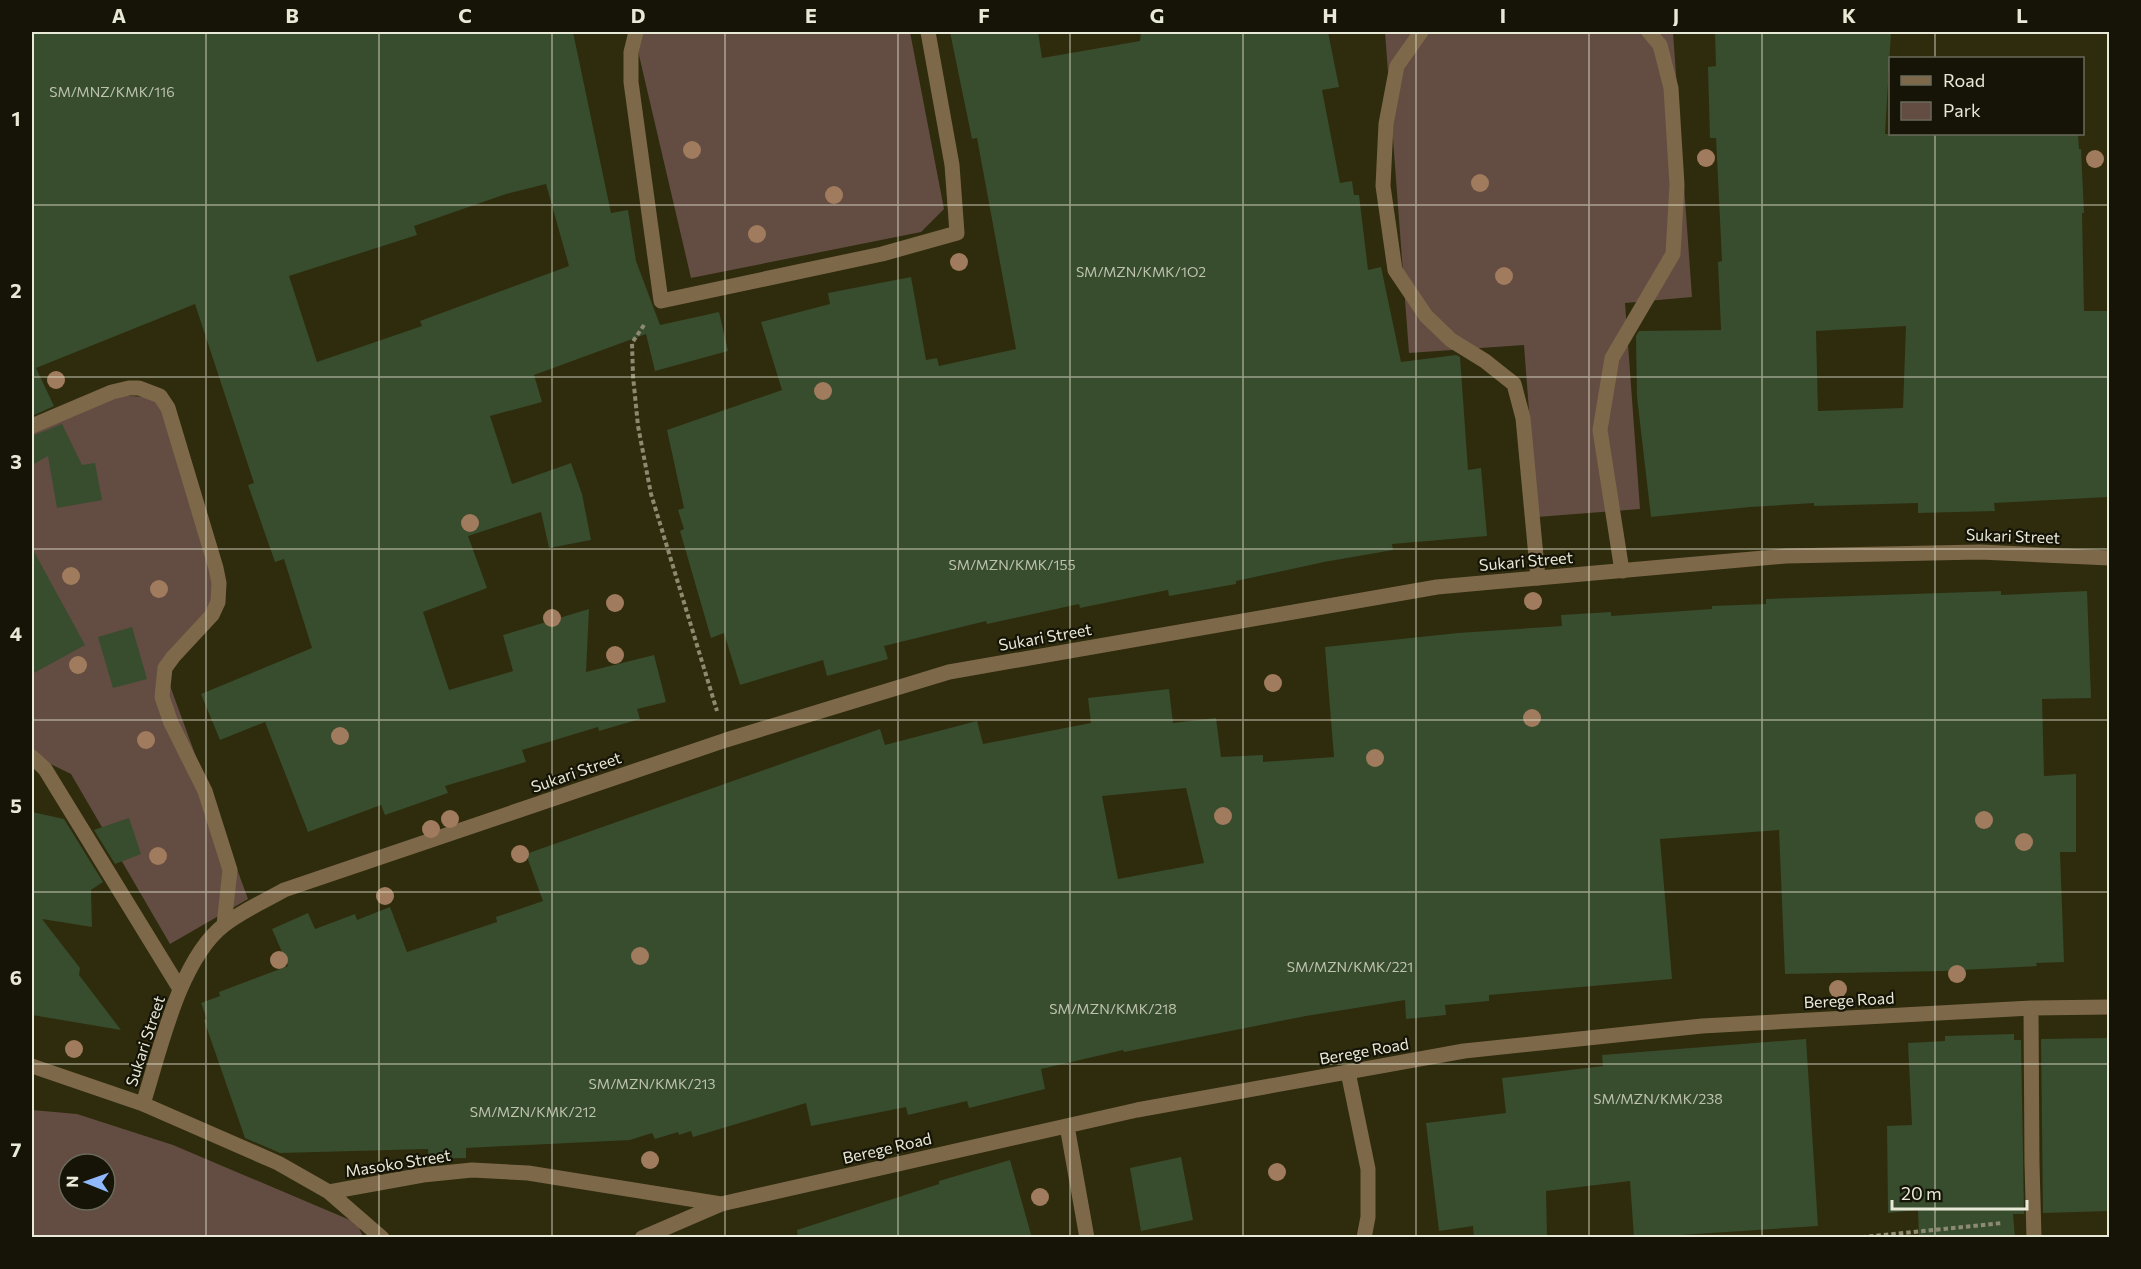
<svg xmlns="http://www.w3.org/2000/svg" width="2141" height="1269" font-family="Commissioner,sans-serif">
	<style>
		.green { fill: #634c42; fill-rule: evenodd }
		.building { fill: #384c2e; fill-rule: evenodd }
		.lines { fill: none; stroke-linecap: round; stroke-linejoin: round }
		.path { stroke: #8c8b72; stroke-width: 4; stroke-dasharray: 4.5 3; stroke-linecap: butt }
		.lane { stroke: #7e684a; stroke-width: 15 }
		.street { stroke: #7e684a; stroke-width: 15 }
		.tree { fill: #a07b5d }
		.grid { fill: none; stroke: #e9e9d7; stroke-width: 1.5; stroke-opacity: 0.55 }
		.labels { text-anchor: middle; stroke-width: 4.5; stroke-linejoin: round; paint-order: stroke }
		.number-label { font-size: 14px; fill: #bdc2ad }
		.street-label { font-size: 16px; fill: #e9e9d7; stroke: #151407 }
		.neatline { fill: none; stroke: #e9e9d7; stroke-width: 2 }
		.grid-label { font-size: 20px; text-anchor: middle; font-weight: bold; fill: #e9e9d7 }
	</style>
	<rect width="100%" height="100%" fill="#2e2c0c"/>
	<!-- green -->
	<path class="green" d="M639,32h271l34,177 -23,23 -230,46 -56,-240z
		M1385,32h288l19,265 -67,6 15,206 -103,8 -13,-172 -115,8z
		M106,394l63,5 48,201 -52,72 83,227 -78,45 -99,-170 -39,-19v-323z
		M32,1110l45,4 96,31 184,78 6,14h-331zM69,1164h36v36h-36z"/>
	<!-- building -->
	<path class="building" d="M32,32h541l38,181 17,-3 8,51 24,64 59,-13 9,39 -73,20 -9,-37 -112,41 8,27 -52,14 22,68 59,-21 11,31 9,46 -42,8 -8,-36 -73,24 19,52 -64,24 26,78 64,-19 -10,-36 86,-26 -3,63 68,-17 12,47 -29,7 3,10 -41,12 -1,-4 -76,23 4,12 -81,24 3,7 -63,22 -4,-10 -73,27 -43,-110 -45,18 -19,-46 111,-46 -28,-89 -9,3 -27,-77 6,-2 -59,-179 -159,64 18,38 -22,10zM546,184l23,82 -149,55 2,5 -105,36 -28,-86 128,-41 -3,-9 92,-32z
		M950,32h88l4,26 98,-17 1,-9h187l11,55 -17,3 18,93 12,-2 2,14h5l9,75 13,-3 20,95 55,-7 4,2 8,113 13,-2 6,68 -95,8 1,6 -69,12 -88,19v3l-67,12 -1,-6 -88,18 -1,-4 -92,20 -1,-3 -102,25 4,13 -61,17 -4,-16 -83,25 -16,-52 -13,5 -31,-107 4,-2 -6,-19 6,-2 -17,-78 115,-40 -21,-68 69,-18 -2,-11 83,-16 15,83 11,-2 2,8 77,-17 -39,-211 -5,1z
		M1715,32h176l-6,102h193l1,15h2l3,64h-2l2,98h25v186l-115,6 1,8 -77,2v-10l-104,3v-3l-64,4 -99,10 -14,-120 -1,-61 3,-5 82,-1 -3,-68 4,-1 -6,-123h-6l-2,-71 8,-1zM1906,326l-3,82 -85,3 -2,-80z
		M62,424l20,41 13,-2 7,37 -45,8 -9,-52 -16,9v-29z
		M32,548l53,97 -53,29z
		M2001,591v4l86,-4 4,107 -49,1 2,77 32,-2v78h-16l4,110 -28,1 1,3 -94,5 -158,3 -6,-144 -119,9 12,140 -183,16v6l-44,4 1,10 -40,4 -1,-19 -99,16 -182,36 -1,-2 -82,19 4,20 -76,19 -2,-7 -59,14 -2,-8 -95,19 -5,-23 -113,34 -2,-6 -12,4 -1,-3 -23,7 -3,-6 -22,7 -164,8v10l-37,1 -1,-10 -148,4 -35,-15 -41,-118 3,-1 -6,-16 19,-7 -1,-4 69,-26 -16,-37 36,-16 7,16 40,-15 2,6 33,-13 17,45 90,-30 -1,-5 47,-16 -17,-47 354,-125 5,16 92,-24 6,23 108,-21 -3,-25 81,-9 4,34 43,-5 5,39 42,-2v7l71,-5 -9,-110 133,-14 104,-7 -1,-11 50,-3v4l101,-7v-3l54,-2v-5zM1186,788l18,75 -86,16 -16,-83z
		M132,627l15,52 -34,9 -15,-51z
		M32,812l32,7 39,63 -12,8 1,37 -50,-8 38,49 -1,7 42,55 -89,-15z
		M129,818l12,36 -26,10 -21,-34z
		M2014,1034v6h7l3,174h-11l2,24h-96l-1,-28 -30,3 -1,-87 25,-1 -4,-82 37,-2v-5z
		M2109,1038v173l-66,2 -2,-174z
		M1806,1039l12,187 -184,12 -4,-57 -84,10 1,47h-73l-1,-12 -34,5 -13,-108 80,-10 -4,-35 101,-12 -1,-11z
		M1181,1157l12,63 -52,11 -11,-63z
		M1010,1160l22,78h-234l-1,-8 142,-46v-3z"/>
	<g class="lines">
		<!-- path -->
		<path class="path" d="M644,325l-12,18 1,33 5,50 13,68 66,217
			M1854,1238l148,-15"/>
		<!-- lane -->
		<path class="lane" d="M1421,32l-24,34 -11,58 -3,62 12,84 31,46 25,24 34,21 29,23 9,34 15,160
			M1622,571l-22,-141 12,-72 61,-104 4,-69 -6,-97 -11,-43 -11,-13"/>
		<!-- street -->
		<path class="street" d="M636,32l-5,20v30l30,219 221,-47 75,-21 -5,-68 -24,-133
			M32,426l80,-34 17,-4h10l21,8 8,12 48,160 3,15 -1,19 -6,13 -39,42 -8,11 -3,29 9,26 34,68 25,79 -6,55
			M32,757l13,12 135,220
			M2031,1008l1,155 2,75
			M32,1066l111,38 135,59 51,29 53,46
			M1348,1072l20,97v48l-4,21
			M143,1104c17,-53 36,-144 81,-179 18,-14 41,-24 60,-35l442,-150 223,-68 488,-85 349,-31 194,-4 130,6
			M1067,1126l20,112
			M329,1192l94,-17 49,-5 56,3 193,31
			M642,1238l79,-34 416,-94 327,-59 238,-25 329,-18 79,-1"/>
	</g>
	<!-- trees -->
	<g class="tree">
		<circle cx="692" cy="150" r="9"/>
		<circle cx="1706" cy="158" r="9"/>
		<circle cx="2095" cy="159" r="9"/>
		<circle cx="1480" cy="183" r="9"/>
		<circle cx="834" cy="195" r="9"/>
		<circle cx="757" cy="234" r="9"/>
		<circle cx="959" cy="262" r="9"/>
		<circle cx="1504" cy="276" r="9"/>
		<circle cx="56" cy="380" r="9"/>
		<circle cx="823" cy="391" r="9"/>
		<circle cx="470" cy="523" r="9"/>
		<circle cx="71" cy="576" r="9"/>
		<circle cx="159" cy="589" r="9"/>
		<circle cx="1533" cy="601" r="9"/>
		<circle cx="615" cy="603" r="9"/>
		<circle cx="552" cy="618" r="9"/>
		<circle cx="615" cy="655" r="9"/>
		<circle cx="78" cy="665" r="9"/>
		<circle cx="1273" cy="683" r="9"/>
		<circle cx="1532" cy="718" r="9"/>
		<circle cx="340" cy="736" r="9"/>
		<circle cx="146" cy="740" r="9"/>
		<circle cx="1375" cy="758" r="9"/>
		<circle cx="1223" cy="816" r="9"/>
		<circle cx="450" cy="819" r="9"/>
		<circle cx="1984" cy="820" r="9"/>
		<circle cx="431" cy="829" r="9"/>
		<circle cx="2024" cy="842" r="9"/>
		<circle cx="520" cy="854" r="9"/>
		<circle cx="158" cy="856" r="9"/>
		<circle cx="385" cy="896" r="9"/>
		<circle cx="640" cy="956" r="9"/>
		<circle cx="279" cy="960" r="9"/>
		<circle cx="1957" cy="974" r="9"/>
		<circle cx="1838" cy="989" r="9"/>
		<circle cx="74" cy="1049" r="9"/>
		<circle cx="650" cy="1160" r="9"/>
		<circle cx="1277" cy="1172" r="9"/>
		<circle cx="1040" cy="1197" r="9"/>
	</g>
	<!-- grid -->
	<path class="grid" d="M206,32v1206M379,32v1206M552,32v1206M725,32v1206M898,32v1206M1070,32v1206M1243,32v1206M1416,32v1206M1589,32v1206M1762,32v1206M1935,32v26M1935,134v1104M32,205h2078M32,377h2078M32,549h2078M32,720h2078M32,892h2078M32,1064h2078"/>
	<g class="labels">
		<!-- number labels -->
		<g class="number-label">
			<text x="112" y="97">SM/MNZ/KMK/116</text>
			<text x="1141" y="277">SM/MZN/KMK/1O2</text>
			<text x="1012" y="570">SM/MZN/KMK/155</text>
			<text x="1350" y="972">SM/MZN/KMK/221</text>
			<text x="1113" y="1014">SM/MZN/KMK/218</text>
			<text x="652" y="1089">SM/MZN/KMK/213</text>
			<text x="1658" y="1104">SM/MZN/KMK/238</text>
			<text x="533" y="1117">SM/MZN/KMK/212</text>
		</g>
		<!-- street labels -->
		<g class="street-label">
			<text transform="translate(2013 536) rotate(2)" y="6">Sukari Street</text>
			<text transform="translate(1526 561) rotate(-5)" y="6">Sukari Street</text>
			<text transform="translate(1045 637) rotate(-10)" y="6">Sukari Street</text>
			<text transform="translate(576 772) rotate(-19)" y="6">Sukari Street</text>
			<text transform="translate(1849 1000) rotate(-3)" y="6">Berege Road</text>
			<text transform="translate(145 1041) rotate(-72)" y="6">Sukari Street</text>
			<text transform="translate(1364 1051) rotate(-10)" y="6">Berege Road</text>
			<text transform="translate(887 1148) rotate(-13)" y="6">Berege Road</text>
			<text transform="translate(398 1163) rotate(-9)" y="6">Masoko Street</text>
		</g>
	</g>
	<!-- border -->
	<rect width="2141" height="1269" fill="none" stroke="#151407" stroke-width="66"/>
	<!-- legend -->
	<rect x="1889" y="57" width="195" height="78" fill="#151407" stroke="#6a695a" stroke-width="1.5"/>
	<rect x="1901" y="76" width="30" height="9" fill="#7e684a" stroke="#6a695a" stroke-width="1.5"/>
	<text x="1943" y="87" font-size="18" fill="#e9e9d7">Road</text>
	<rect x="1901" y="102" width="30" height="18" fill="#634c42" stroke="#6a695a" stroke-width="1.5"/>
	<text x="1943" y="117" font-size="18" fill="#e9e9d7">Park</text>
	<!-- north arrow -->
	<g transform="translate(87 1182) rotate(271)"><circle r="28" fill="#151407" stroke="#6a695a" stroke-width="1.5"/>
	<path d="M0-4.5L10 22L0 15L-10 22Z" fill="#8fb8fd"/>
	<text y="-9" font-size="16" font-weight="bold" text-anchor="middle" fill="#e9e9d7">N</text>
	</g>
	<!-- scale -->
	<path d="M1892 1200v9h135v-9" fill="none" stroke="#e9e9d7" stroke-width="3"/>
	<text x="1901" y="1200" font-size="18" fill="#e9e9d7" stroke="#151407" stroke-width="4.5" paint-order="stroke">20 m</text>
	<rect x="33" y="33" width="2075" height="1203" class="neatline"/>
	<g class="grid-label">
		<text x="119" y="23">A</text>
		<text x="292" y="23">B</text>
		<text x="465" y="23">C</text>
		<text x="638" y="23">D</text>
		<text x="811" y="23">E</text>
		<text x="984" y="23">F</text>
		<text x="1157" y="23">G</text>
		<text x="1330" y="23">H</text>
		<text x="1503" y="23">I</text>
		<text x="1676" y="23">J</text>
		<text x="1849" y="23">K</text>
		<text x="2022" y="23">L</text>
		<text x="16" y="126">1</text>
		<text x="16" y="298">2</text>
		<text x="16" y="469">3</text>
		<text x="16" y="641">4</text>
		<text x="16" y="813">5</text>
		<text x="16" y="985">6</text>
		<text x="16" y="1157">7</text>
	</g>
</svg>
